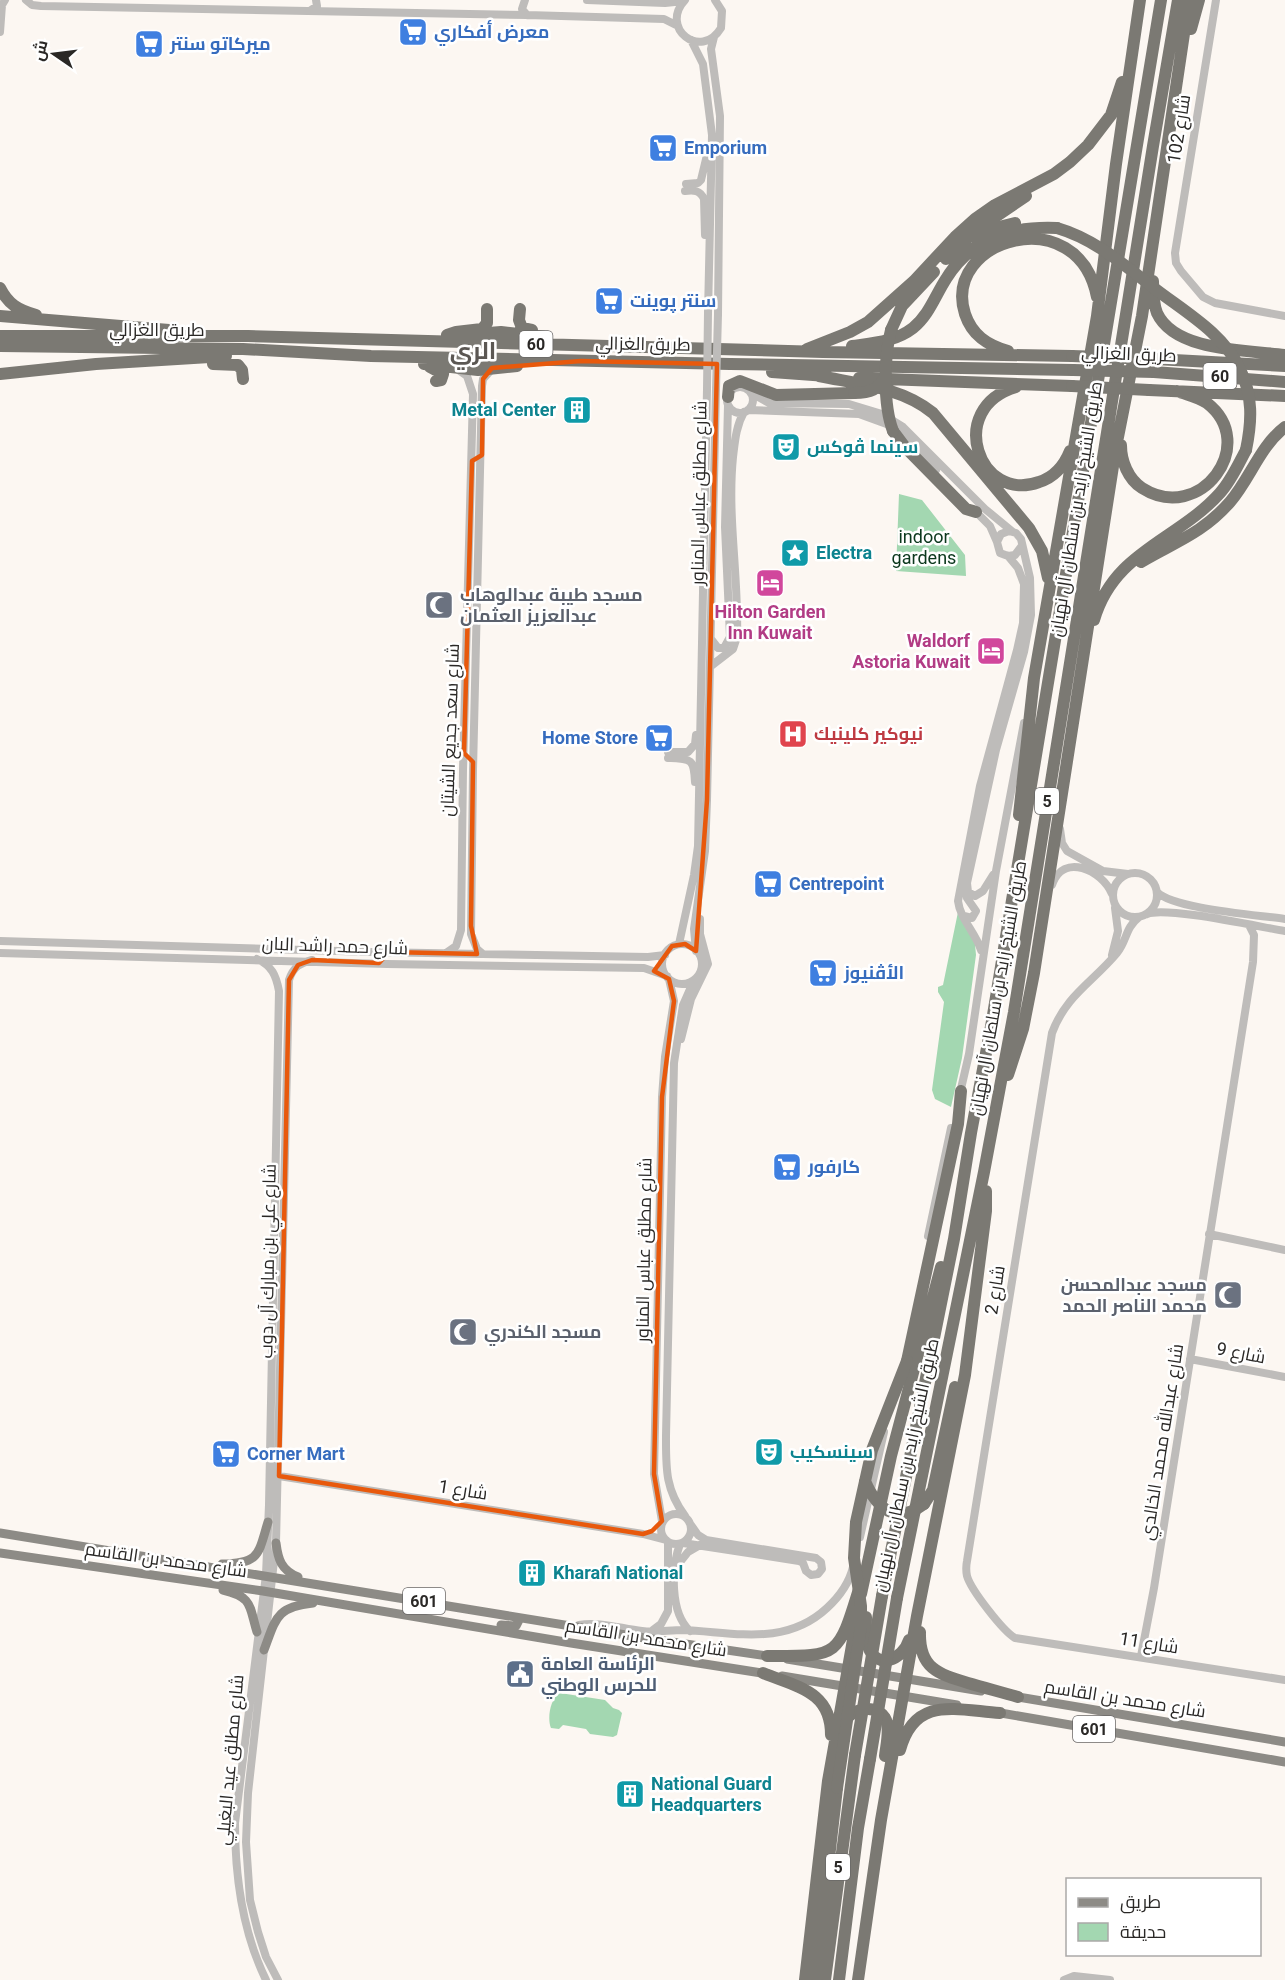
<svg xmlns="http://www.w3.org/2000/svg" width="1285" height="1980" font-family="Roboto,Cairo,sans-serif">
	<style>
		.green { fill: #a3d7b1 }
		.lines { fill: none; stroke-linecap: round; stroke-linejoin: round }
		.minor { stroke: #bebcba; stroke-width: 8 }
		.major { stroke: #8d8b86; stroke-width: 9 }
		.highway { stroke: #7b7973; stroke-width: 12 }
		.minor-bridge { stroke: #bebcba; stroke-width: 8 }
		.highway-bridge { stroke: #7b7973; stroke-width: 12 }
		.marked { fill: none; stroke: #e8590c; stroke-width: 4.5; stroke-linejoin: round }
		.labels { text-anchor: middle; stroke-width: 5; stroke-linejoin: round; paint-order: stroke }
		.shield { fill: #fff; stroke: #6a6867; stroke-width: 1.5 }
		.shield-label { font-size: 16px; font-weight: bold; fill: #2a2826 }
		.shop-label { font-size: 18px; font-weight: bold; fill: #366cbe; stroke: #fff; text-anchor: start }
		.street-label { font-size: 18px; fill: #2a2826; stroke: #fff }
		.culture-label { font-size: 18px; font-weight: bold; fill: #0d838f; stroke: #fff; text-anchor: start }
		.park-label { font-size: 18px; fill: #0b381d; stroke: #fff }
		.worship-label { font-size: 18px; font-weight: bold; fill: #5b616d; stroke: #fff; text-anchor: start }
		.hotel-label { font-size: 18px; font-weight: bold; fill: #b23c85; stroke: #fff }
		.health-label { font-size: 18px; font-weight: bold; fill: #be3a42; stroke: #fff; text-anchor: start }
		.service-label { font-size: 18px; font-weight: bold; fill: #4e5e75; stroke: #fff; text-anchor: start }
		.district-label { font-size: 24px; font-weight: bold; fill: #5b5753; stroke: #fff }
	</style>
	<rect width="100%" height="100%" fill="#fcf7f2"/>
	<!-- green -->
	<path class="green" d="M899,494l23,6 43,55 1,21 -70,-5z
		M958,912l17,32 1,11 -14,103 -11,49 -16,-8 -3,-9 12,-88 -6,-10v-5l5,-2z
		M560,1693l45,7 8,8 6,2 3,3 -5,22 -4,2 -23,-3 -4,-5 -23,-4 -4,4 -8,-1c-4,-9 -1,-30 9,-35z"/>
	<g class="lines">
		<!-- minor -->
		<path class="minor" d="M26,0l6,5 9,1 486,9 137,4 14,7
			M525,0l-3,9 5,6
			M587,0l78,3 19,-2
			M685,0c-26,28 16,61 36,28l1,-17 -7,-11
			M1216,0l-41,253 1,10 5,8 22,26 12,6 70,13
			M311,10l6,-4 -1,-6
			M0,32l2,-27 3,-5
			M714,37l-3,12 9,67 -2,198
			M691,40l12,24 9,71 -4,178
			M686,184l12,-1 3,-3 7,-29
			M685,191c9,-1 15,-1 19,8l1,36
			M727 400a13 13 0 1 1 26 0a13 13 0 1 1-26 0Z
			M751,393l18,10 80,1 33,10 21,13 82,82 28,23
			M748,410l111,4 33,12
			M901,433l35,37
			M973,509l17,17 7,16
			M711,639l7,9h6l6,-11 -5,-110 3,-122
			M711,666l22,-17 4,-12c2,-60 -10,-120 -4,-180 2,-16 3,-31 11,-45
			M668,752h20l7,-8 1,-9
			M668,758c23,1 26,0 27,24
			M1060,829l2,14 5,8 36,20 25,3
			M1113 895a22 22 0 1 1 44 0a22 22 0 1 1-44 0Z
			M993,875l-10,16 -8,5 -7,-4 -1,-9 29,-133 28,-98 7,-37 -1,-37 -9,-39 -5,-6 -7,-2 -8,3 -4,8 3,11 8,3 7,-1 6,-8
			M1052,885c11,-33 50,-15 60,9
			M1157,892c16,17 102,23 128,27
			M1147,914c18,-8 113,13 138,17
			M964,916l8,2 4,-7 -9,-13 -1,-9
			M1139,917c-14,11 -12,24 -22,36 -24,29 -51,42 -65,80l-85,528c-1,5 -1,10 0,15 4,14 36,55 48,62l270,42
			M0,941l372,11 276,5 17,-2
			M679,944l15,-69 4,-29 9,-457
			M662 964a20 20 0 1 1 40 0a20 20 0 1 1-40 0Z
			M981,950c-5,-17 -21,-31 -23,-49l22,-115 37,-136 6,-27 1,-39 -6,-16 -10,-12
			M696,951l-2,-22 11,-78 2,-51 9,-411
			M0,953l387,11 257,4 23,8
			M446,953l10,-7 5,-16 2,-160 10,-376 -6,-18 -10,-7
			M483,954l-6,-5 -6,-15 2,-164 9,-384 1,-7 9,-10
			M1112,955l6,-24 -3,-23
			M257,959c15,7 19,16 22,32l-10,514 -3,70 -31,248c0,55 7,108 31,157
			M681,1039l10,-40 17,-35 -8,-30v-15
			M960,1093l9,-39 27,-183 28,-148
			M1209,1234l76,16
			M928,1236l23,-108
			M1190,1359l95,18
			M279,1476l364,58 23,6
			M661 1529a15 15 0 1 1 30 0a15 15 0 1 1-30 0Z
			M685,1516c-20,-27 -19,-48 -19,-80l8,-373 9,-58 11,-25
			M662,1521l-8,-47 8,-377 3,-40 9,-56 -5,-22
			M860,1537l24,-105
			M683,1543l116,18 4,2 3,8 5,4 7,-1 4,-5 -1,-7 -5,-4 -110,-18 -8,-5 -7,-10
			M680,1544c-9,24 -10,69 10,87
			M676,1567l12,-15 12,-7
			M579,1625c20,-4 43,4 63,6 14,2 27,-1 41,-1 51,2 102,17 144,-22 13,-12 22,-24 26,-41
			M653,1630l8,-6 7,-13v-69
			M1141,1656l13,-68 99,-626 1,-27 -5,-10
			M278,1980l-12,-23 -8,-25 -8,-32 -4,-58 2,-49 28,-250 13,-563c4,-13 11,-17 23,-20
			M1064,1980l10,-4 36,4"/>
		<!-- major -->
		<path class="major" d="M0,1533l638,104 136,20
			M276,1543c2,16 5,27 22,34
			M0,1553l263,38 308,52 197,31
			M222,1564c38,-1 36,-9 46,-42
			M223,1590c30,7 26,16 34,42
			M501,1625l15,1 3,-6 -4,-3
			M264,1650c12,-32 12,-43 49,-47
			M787,1659l194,32
			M782,1676l175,29
			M1012,1696l273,46
			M995,1712l290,50"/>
		<!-- highway -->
		<path class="highway" d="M1191,29l8,-29
			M976,238l19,-10 20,-5
			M946,259l30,-29 50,-34
			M1153,281c0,11 0,22 4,32 18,39 91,37 128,42
			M0,288c8,16 18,22 36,27
			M520,309l-1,11 3,8 10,2
			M0,316l169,14
			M891,330l11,-24 32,-34
			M447,335l9,-3 26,-3 5,-6v-14
			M464,335l37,-3 44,5
			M0,336h248l575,16 249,4
			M0,346l243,3 128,7 359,8 343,6
			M852,346c21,-3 43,-4 61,-18 16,-13 22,-32 33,-49 25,-41 66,-53 111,-51
			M807,349l43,-17 18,-10 46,-41 41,-44 20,-18 20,-14 59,-31 16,-12 18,-17 23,-30 11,-33
			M1008,351c-21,-6 -36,-16 -43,-37 -24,-75 113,-115 132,-17
			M1155,359l130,7
			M213,364l25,1 4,5 1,9
			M424,364l54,6 39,-4
			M430,367l13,7 -2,6 -5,1
			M772,372l55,4
			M1154,372l131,10
			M0,374l96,-10 130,-8
			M819,376c39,8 82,11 114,37l96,115 13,23 6,27
			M859,378l213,8
			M1016,387c-71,21 -37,117 23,95 16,-5 25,-16 31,-31
			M1149,390l136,6
			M728,397l1,-11 11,-5 36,14 78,-2
			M893,431l12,16 61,62 10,3
			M1121,445c0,16 7,34 21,43 58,37 118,-44 65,-85 -9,-6 -20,-8 -30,-12
			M1141,562c34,-20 62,-29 89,-60 20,-23 30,-56 55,-75
			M1094,620c20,-69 83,-79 126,-127 11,-12 18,-28 26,-43
			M1019,815l15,-137 63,-362 19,-152 24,-164
			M1008,1075l15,-46 11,-56 82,-526 26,-131 47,-316
			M907,1361l51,-237 3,-33
			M924,1504l9,-14 22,-103
			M861,1594l30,-138 50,-189
			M882,1596l72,-357 17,-106 21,-112 169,-1021
			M897,1598l87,-426 30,-160 139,-866 25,-146
			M866,1617c0,9 -1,20 2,29 8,25 35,14 41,-6
			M920,1632c-1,36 18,42 48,51 17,5 33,9 50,14
			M767,1656c71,0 71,2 92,-67
			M763,1673c34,14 68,18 68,62
			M843,1722c9,-12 31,-20 42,-4 6,10 1,27 0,38
			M900,1750c15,-55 56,-40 100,-37
			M805,1980l23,-199 29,-164
			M815,1980l22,-192
			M825,1980l30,-225
			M839,1980l19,-152 12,-69
			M858,1980l23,-160 36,-204 48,-241 21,-164v-20"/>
		<!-- minor-bridge -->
		<path class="minor-bridge" d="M707,389l1,-76
			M716,389l2,-75"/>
		<!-- highway-bridge -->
		<path class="highway-bridge" d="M1057,228c38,11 67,37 97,60 31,24 69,45 86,81 13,27 12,52 6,81
			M891,330c-7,26 -8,75 2,101
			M1072,356l83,3
			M1073,370l81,2
			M1072,386l77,4
			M854,393c16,0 25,-3 32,-18
			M865,1481c12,28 31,44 59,23
			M855,1755l27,-159
			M870,1759l27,-161
			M837,1788l24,-162v-20l-7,-48 2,-36 16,-72 35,-89"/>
	</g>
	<!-- marked area -->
	<path class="marked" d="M581,361l136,3 -10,436 -11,151 -11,-7 -13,2 -18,25 15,8 5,22 -12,96 -8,377 8,47 -10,10 -9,3 -364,-58 10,-496 9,-15 14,-5 67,3 10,-11 88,2 -6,-28 2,-164 -9,-9 8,-292 10,-6 1,-76 9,-11z"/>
	<!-- icons -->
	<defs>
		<g id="supermarket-square" transform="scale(1.5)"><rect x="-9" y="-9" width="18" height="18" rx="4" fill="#3f7fe0" stroke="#fff"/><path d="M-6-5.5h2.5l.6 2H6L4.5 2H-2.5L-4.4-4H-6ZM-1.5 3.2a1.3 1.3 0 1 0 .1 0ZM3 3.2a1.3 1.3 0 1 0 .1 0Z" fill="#fff"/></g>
		<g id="building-square" transform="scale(1.5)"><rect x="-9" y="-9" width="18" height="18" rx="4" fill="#0f9aa8" stroke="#fff"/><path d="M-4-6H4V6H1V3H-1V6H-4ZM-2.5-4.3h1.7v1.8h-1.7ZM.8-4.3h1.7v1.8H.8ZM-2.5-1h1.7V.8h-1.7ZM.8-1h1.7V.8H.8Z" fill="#fff"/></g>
		<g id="theatre-square" transform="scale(1.5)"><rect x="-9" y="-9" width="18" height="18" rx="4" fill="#0f9aa8" stroke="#fff"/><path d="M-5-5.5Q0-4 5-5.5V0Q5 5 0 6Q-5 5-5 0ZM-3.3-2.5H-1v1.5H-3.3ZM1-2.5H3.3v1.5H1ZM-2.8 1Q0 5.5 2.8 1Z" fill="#fff"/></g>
		<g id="sight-square" transform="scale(1.5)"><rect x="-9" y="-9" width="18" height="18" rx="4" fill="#0f9aa8" stroke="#fff"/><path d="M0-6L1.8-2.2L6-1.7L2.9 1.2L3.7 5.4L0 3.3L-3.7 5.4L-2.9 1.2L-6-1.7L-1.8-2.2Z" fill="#fff"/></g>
		<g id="hotel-square" transform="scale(1.5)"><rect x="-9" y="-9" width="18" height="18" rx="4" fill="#d1479c" stroke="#fff"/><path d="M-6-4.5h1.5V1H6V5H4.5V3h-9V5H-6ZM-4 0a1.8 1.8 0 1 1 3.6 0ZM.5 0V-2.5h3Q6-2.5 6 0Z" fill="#fff"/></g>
		<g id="mosque-square" transform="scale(1.5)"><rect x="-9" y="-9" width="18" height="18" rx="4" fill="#6b7280" stroke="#fff"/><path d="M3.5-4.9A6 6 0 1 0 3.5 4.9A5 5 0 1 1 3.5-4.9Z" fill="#fff"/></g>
		<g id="hospital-square" transform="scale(1.5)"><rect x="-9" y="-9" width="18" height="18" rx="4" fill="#e0444e" stroke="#fff"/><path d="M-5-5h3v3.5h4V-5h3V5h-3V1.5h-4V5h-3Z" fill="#fff"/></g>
		<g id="civic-square" transform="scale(1.5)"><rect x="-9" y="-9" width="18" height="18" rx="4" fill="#5c6f8a" stroke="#fff"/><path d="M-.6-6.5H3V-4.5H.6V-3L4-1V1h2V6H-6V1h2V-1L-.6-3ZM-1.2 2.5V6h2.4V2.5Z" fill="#fff"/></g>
	</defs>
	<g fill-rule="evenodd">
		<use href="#supermarket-square" x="413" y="32"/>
		<use href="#supermarket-square" x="149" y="44"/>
		<use href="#supermarket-square" x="663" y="148"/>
		<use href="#supermarket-square" x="609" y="301"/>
		<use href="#building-square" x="577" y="410"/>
		<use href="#theatre-square" x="786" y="447"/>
		<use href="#sight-square" x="795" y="553"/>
		<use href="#hotel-square" x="770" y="583"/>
		<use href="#mosque-square" x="439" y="605"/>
		<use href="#hotel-square" x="991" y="651"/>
		<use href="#hospital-square" x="793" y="734"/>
		<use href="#supermarket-square" x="659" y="738"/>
		<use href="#supermarket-square" x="768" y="884"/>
		<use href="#supermarket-square" x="823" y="973"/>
		<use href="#supermarket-square" x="787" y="1167"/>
		<use href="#mosque-square" x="1228" y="1295"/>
		<use href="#mosque-square" x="463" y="1332"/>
		<use href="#theatre-square" x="769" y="1452"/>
		<use href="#supermarket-square" x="226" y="1454"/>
		<use href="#building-square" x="532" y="1573"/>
		<use href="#civic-square" x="520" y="1674"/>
		<use href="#building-square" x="630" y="1794"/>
	</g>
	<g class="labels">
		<!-- shield labels -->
		<g class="shield">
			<rect x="519.5" y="331" width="33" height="26" rx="4.5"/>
			<rect x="1203.5" y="363" width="33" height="26" rx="4.5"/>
			<rect x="1035" y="788" width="24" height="26" rx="4.5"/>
			<rect x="403" y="1588" width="42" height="26" rx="4.5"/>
			<rect x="1073" y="1716" width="42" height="26" rx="4.5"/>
			<rect x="826" y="1854" width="24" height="26" rx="4.5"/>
		</g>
		<g class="shield-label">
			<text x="536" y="350">60</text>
			<text x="1220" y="382">60</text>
			<text x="1047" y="807">5</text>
			<text x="424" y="1607">601</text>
			<text x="1094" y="1735">601</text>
			<text x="838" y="1873">5</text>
		</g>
		<!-- shop labels -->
		<g class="shop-label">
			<text x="434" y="38">معرض أفكاري</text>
			<text x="170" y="50">ميركاتو سنتر</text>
			<text x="684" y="154">Emporium</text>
			<text x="630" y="307">سنتر پوينت</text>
			<text x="638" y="744" text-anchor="end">Home Store</text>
			<text x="789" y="890">Centrepoint</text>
			<text x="844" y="979">الأڤنيوز</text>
			<text x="808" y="1173">كارفور</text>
			<text x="247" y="1460">Corner Mart</text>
		</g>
		<!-- street labels -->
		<g class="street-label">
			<text transform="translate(1179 129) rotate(-81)" y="6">شارع 102</text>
			<text x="157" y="336">طريق الغزالي</text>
			<text transform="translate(643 344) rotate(1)" y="6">طريق الغزالي</text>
			<text transform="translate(1129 354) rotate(2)" y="6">طريق الغزالي</text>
			<text transform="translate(699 493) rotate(-89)" y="6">شارع مطلق عباس المناور</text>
			<text transform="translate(1076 509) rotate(-81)" y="6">طريق الشيخ زايد بن سلطان آل نهيان</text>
			<text transform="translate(450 730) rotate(-88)" y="6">شارع سعد جديع الشيتان</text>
			<text transform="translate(335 946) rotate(2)" y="6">شارع حمد راشد البان</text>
			<text transform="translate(998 988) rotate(-80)" y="6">طريق الشيخ زايد بن سلطان آل نهيان</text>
			<text transform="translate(644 1250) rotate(-89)" y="6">شارع مطلق عباس المناور</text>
			<text transform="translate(268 1261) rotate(-89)" y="6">شارع علي بن مبارك آل دوب</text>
			<text transform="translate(995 1290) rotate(-81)" y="6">شارع 2</text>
			<text transform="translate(1241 1353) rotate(11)" y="6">شارع 9</text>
			<text transform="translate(1162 1442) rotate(-81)" y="6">شارع عبدالله محمد الخالدي</text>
			<text transform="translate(906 1465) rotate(-78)" y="6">طريق الشيخ زايد بن سلطان آل نهيان</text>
			<text transform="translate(463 1490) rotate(9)" y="6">شارع 1</text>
			<text transform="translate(166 1560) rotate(8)" y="6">شارع محمد بن القاسم</text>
			<text transform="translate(646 1638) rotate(9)" y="6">شارع محمد بن القاسم</text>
			<text transform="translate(1149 1643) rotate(9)" y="6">شارع 11</text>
			<text transform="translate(1125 1699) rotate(9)" y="6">شارع محمد بن القاسم</text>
			<text transform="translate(230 1760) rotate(-85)" y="6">شارع مطلق عيد البغيلي</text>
		</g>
		<!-- culture labels -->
		<g class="culture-label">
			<text x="556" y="416" text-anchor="end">Metal Center</text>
			<text x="807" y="453">سينما ڤوكس</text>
			<text x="816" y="559">Electra</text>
			<text x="790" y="1458">سينسكيب</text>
			<text x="553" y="1579">Kharafi National</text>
			<text x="651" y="1790">National Guard<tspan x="651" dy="21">Headquarters</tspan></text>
		</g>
		<!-- park labels -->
		<g class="park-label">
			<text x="924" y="543">indoor<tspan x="924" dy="21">gardens</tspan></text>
		</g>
		<!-- worship labels -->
		<g class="worship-label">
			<text x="460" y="601">مسجد طيبة عبدالوهاب<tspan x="460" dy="21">عبدالعزيز العثمان</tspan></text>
			<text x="1207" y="1291" text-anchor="end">مسجد عبدالمحسن<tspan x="1207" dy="21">محمد الناصر الحمد</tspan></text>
			<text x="484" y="1338">مسجد الكندري</text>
		</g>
		<!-- hotel labels -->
		<g class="hotel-label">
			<text x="770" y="618">Hilton Garden<tspan x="770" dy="21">Inn Kuwait</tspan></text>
			<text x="970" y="647" text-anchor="end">Waldorf<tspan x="970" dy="21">Astoria Kuwait</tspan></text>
		</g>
		<!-- health labels -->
		<g class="health-label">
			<text x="814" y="740">نيوكير كلينيك</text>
		</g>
		<!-- service labels -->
		<g class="service-label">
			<text x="541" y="1670">الرئاسة العامة<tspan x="541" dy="21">للحرس الوطني</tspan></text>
		</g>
		<!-- district labels -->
		<g class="district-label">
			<text x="473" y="359">الري</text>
		</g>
	</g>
	<!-- legend -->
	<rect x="1066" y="1878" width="195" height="78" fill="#ffffff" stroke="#aaa9a8" stroke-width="1.5"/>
	<rect x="1078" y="1898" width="30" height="9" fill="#8d8b86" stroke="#aaa9a8" stroke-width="1.5"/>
	<text x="1120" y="1908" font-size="18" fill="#2a2826">طريق</text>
	<rect x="1078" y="1923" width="30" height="18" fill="#a3d7b1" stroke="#aaa9a8" stroke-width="1.5"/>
	<text x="1120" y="1938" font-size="18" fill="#2a2826">حديقة</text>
	<!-- north arrow -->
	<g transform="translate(54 54) rotate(284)" stroke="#ffffff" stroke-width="4.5" paint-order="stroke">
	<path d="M0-4.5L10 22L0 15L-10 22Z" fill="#2a2826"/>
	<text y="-9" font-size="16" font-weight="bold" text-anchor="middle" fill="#2a2826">ش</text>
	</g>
</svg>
